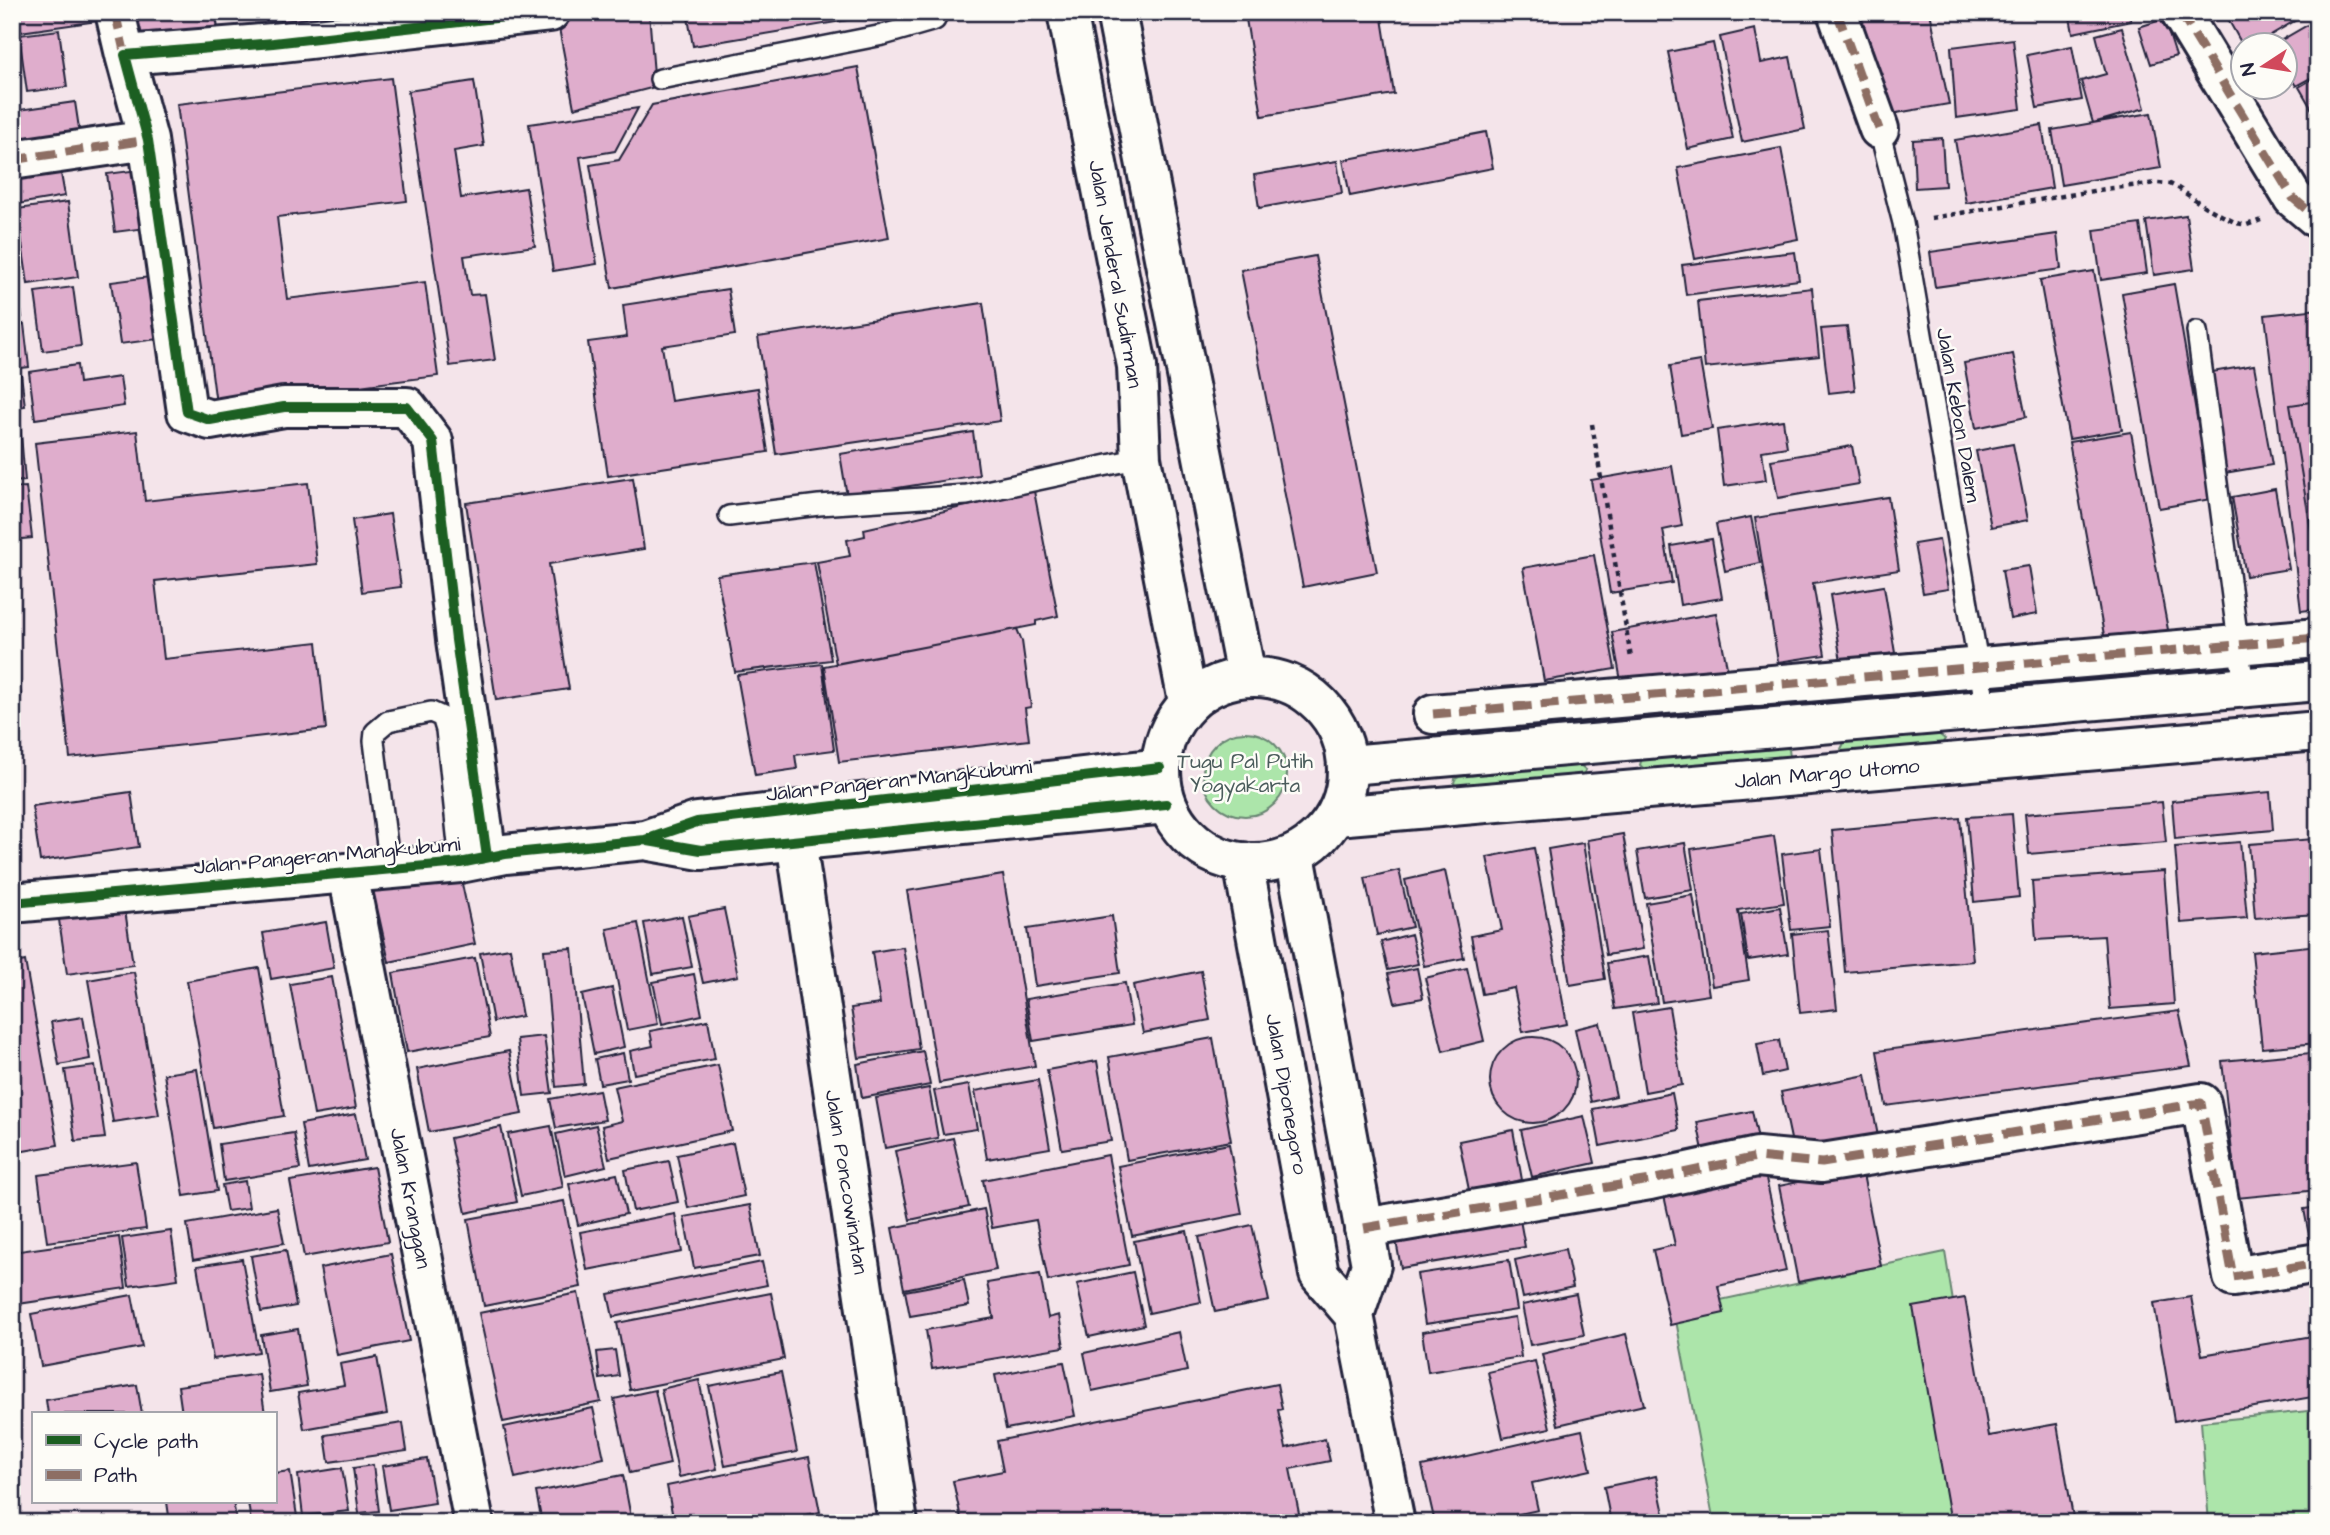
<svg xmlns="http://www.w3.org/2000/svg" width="2330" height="1535" font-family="'Architects Daughter',sans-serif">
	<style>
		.green { fill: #ace5aa; stroke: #678472; stroke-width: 2 }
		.building { fill: #dfadcc; stroke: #22223b; stroke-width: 2 }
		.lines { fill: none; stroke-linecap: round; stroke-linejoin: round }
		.lane-casing { stroke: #22223b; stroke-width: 24 }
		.street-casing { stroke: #22223b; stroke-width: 44 }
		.secondary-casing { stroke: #22223b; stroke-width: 44 }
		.primary-casing { stroke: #22223b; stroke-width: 44 }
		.path { stroke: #22223b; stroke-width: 4.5; stroke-dasharray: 5 5; stroke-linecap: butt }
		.lane { stroke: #fdfcf7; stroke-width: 19 }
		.street { stroke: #fdfcf7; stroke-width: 38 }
		.secondary { stroke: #fdfcf7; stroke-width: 38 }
		.primary { stroke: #fdfcf7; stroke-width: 38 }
		.quiet { stroke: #8d6e63; stroke-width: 9; stroke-dasharray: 18 9; stroke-linecap: butt }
		.cycleway-casing { stroke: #fdfcf7; stroke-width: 15 }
		.cycleway { stroke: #1b5e20; stroke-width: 10 }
		.labels { text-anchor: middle; stroke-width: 5; stroke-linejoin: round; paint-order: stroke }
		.street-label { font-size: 21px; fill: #22223b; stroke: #fdfcf7 }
		.park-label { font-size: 21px; fill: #4b5c5c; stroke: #fdfcf7 }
	</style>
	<rect width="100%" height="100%" fill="#f4e4ea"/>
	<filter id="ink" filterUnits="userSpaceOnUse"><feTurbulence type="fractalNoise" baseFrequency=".0143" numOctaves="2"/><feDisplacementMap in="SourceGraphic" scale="14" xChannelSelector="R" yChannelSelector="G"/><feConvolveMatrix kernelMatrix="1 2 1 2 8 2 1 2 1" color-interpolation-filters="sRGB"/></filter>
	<g filter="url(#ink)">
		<!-- green -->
		<path class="green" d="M1203 774a42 42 0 1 1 84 0a42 42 0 1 1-84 0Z
			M1937,733l8,6 -3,5 -99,9 -2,-4 4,-8z
			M1785,747l4,2 1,9 -144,13 -6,-6 1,-4 4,-3z
			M1579,764l7,6 -5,7 -125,10 -2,-4 1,-4 4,-2z
			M1945,1252l42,261 16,10h-289l-40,-213z
			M2318,1410v113h-109l-8,-101z"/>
		<!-- building -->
		<path class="building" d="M12,12h85l1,9 -85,12z
			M137,12h78l3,16 -77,13z
			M313,12h177l-201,22 -10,-17z
			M556,12h93l6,75 -81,21z
			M687,12h197v2l-191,32z
			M1282,12h99l13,82 -132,22 -16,-97z
			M1853,12h77l19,92 -70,12z
			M2069,12h60l2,9 -58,12z
			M2224,12h77l2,4 -51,30h-9z
			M2164,19l12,37 -25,8 -12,-37z
			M2318,19v55l-22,12 -12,-20v-20l-11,-1z
			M2122,28l23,80 -52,15 -12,-42 25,-7 -10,-39z
			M1755,29l6,34 29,-6 15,72 -63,13 -22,-105z
			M59,30l8,57 -40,5 -8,-57z
			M2013,39l8,70 -65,9 -5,-71z
			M1713,43l20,96 -45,10 -20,-97z
			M2072,46l10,54 -45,8 -10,-53z
			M858,67l31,171 -277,50 -22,-123 29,-5 33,-55z
			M2318,76v44l-19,-33z
			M391,78l16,123 -130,16 10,82 138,-17 13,94 -222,28 -39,-300z
			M474,81l10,65 -30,5 7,47 65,-10 9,58 -71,10 6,39 15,-1 10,66 -45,6 -42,-275z
			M75,102l5,33 -68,8v-32z
			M638,108l-23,43 -35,6 17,107 -44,7 -24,-147z
			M2151,113l10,55 -100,17 -9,-55z
			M2042,125l10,63 -86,15 -11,-63z
			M1486,132l7,36 -143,28 -7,-36z
			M1942,138l3,48 -30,2 -2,-48z
			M1781,148l17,91 -103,20 -17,-91z
			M58,157l7,39 -53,9v-40z
			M1337,161l5,32 -83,15 -5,-33z
			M146,169l8,58 -39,5 -8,-58z
			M68,202l10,75 -50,7 -11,-75z
			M2186,215l8,54 -40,6 -8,-54z
			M2140,224l7,49 -46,7 -7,-50z
			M2057,234l4,35 -126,18 -5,-35z
			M1795,252l4,28 -113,15 -4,-30z
			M1315,256l62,316 -74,15 -62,-317z
			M2094,271l28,159 -53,9 -29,-159z
			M157,276l9,62 -46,6 -9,-62z
			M16,279l6,38 -10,1v-38z
			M2174,284l37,215 -52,9 -37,-215z
			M73,287l8,59 -38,5 -8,-59z
			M1812,288l7,68 -114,12 -7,-67z
			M728,289l7,46 -73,11 9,55 87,-13 10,64 -160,24 -20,-134 39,-5 -4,-32z
			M983,303l17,118 -224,33 -18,-117z
			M2318,309v300l-17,2 -36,-296z
			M24,324l5,43 -17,2v-43z
			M1847,327l8,63 -26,3 -8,-64z
			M2013,354l13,63 -50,11 -12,-65z
			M1700,361l12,68 -31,5 -11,-68z
			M77,365l2,18 41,-6 4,29 -89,13 -6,-47z
			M2254,365l18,100 -48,8 -18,-100z
			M21,375l4,31 -13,2v-32z
			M2318,401v159h-2l-26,-155z
			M1783,420l4,27 -25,4 4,29 -42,6 -7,-56z
			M20,423l5,58 -13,1v-58z
			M137,431l8,70 163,-18 9,81 -162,17 9,78 153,-17 9,87 -256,29 -35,-315z
			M973,432l6,43 -132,21 -7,-42z
			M2131,432l38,203 -63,11 -37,-204z
			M2013,444l15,76 -37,7 -15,-76z
			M1852,446l7,38 -81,14 -7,-38z
			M1672,466l10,60 -19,4 9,53 -62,10 -19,-113z
			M633,478l11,71 -95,15 20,125 -73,11 -30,-197z
			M26,487l6,51 -20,2v-52z
			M2275,489l14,80 -43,7 -14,-79z
			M1034,491l24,125 -22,5v4l-200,39 -19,-102 33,-6 -3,-16 18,-4 -1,-7z
			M1888,497l11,73 -86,13 12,72 -47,7 -23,-144z
			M390,514l11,73 -39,5 -10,-72z
			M1751,517l9,46 -35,8 -9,-47z
			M1712,539l10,59 -42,7 -9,-59z
			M1939,540l9,49 -25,4 -9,-49z
			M1594,555l21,114 -71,12 -21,-113z
			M814,562l17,98 -96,12 -18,-97z
			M2029,566l8,48 -27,5 -8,-49z
			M1884,586l11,67 -54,8 -11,-66z
			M1716,613l12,59 -105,20 -11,-60z
			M1017,629l5,12 9,66 -6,1 4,32 -190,22 -15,-96z
			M12,633l9,63 -9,1z
			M822,664l12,86 -39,5 2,14 -42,6 -18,-100z
			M131,792l8,55 -99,14 -8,-55z
			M2270,792l3,38 -98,9 -3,-38z
			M2162,802l4,40 -137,12 -4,-40z
			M2012,814l7,83 -45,5 -7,-85z
			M1960,818l13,143 -128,11 -13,-142z
			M1623,834l20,115 -37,6 -19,-115z
			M1774,836l10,67 -46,7 11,70 -37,6 -21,-137z
			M2314,839l4,75 -63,4 -6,-74z
			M2240,842l7,76 -66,5 -6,-76z
			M1583,843l22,136 -35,6 -22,-136z
			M1685,843l8,47 -48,8 -8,-47z
			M1534,848l33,176 -44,8 -9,-44 -32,6 -11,-58 31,-6 -15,-73z
			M1821,849l9,77 -39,4 -9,-76z
			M459,870l16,74 -86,18 -16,-73z
			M1399,870l13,57 -35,8 -12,-57z
			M1445,871l19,87 -40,8 -19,-86z
			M2164,871l10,133 -64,5 -6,-73 -68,4 -4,-59z
			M1003,875l32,191 -96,17 -32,-192z
			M1693,895l16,100 -47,7 -16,-99z
			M124,903l9,62 -66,9 -9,-61z
			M1780,907l8,47 -40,6 -7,-46z
			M724,909l14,67 -35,7 -15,-67z
			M682,916l10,51 -39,7 -9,-51z
			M1112,916l8,57 -85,13 -8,-57z
			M326,922l8,46 -63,11 -8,-46z
			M638,923l20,101 -31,6 -20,-101z
			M1828,930l9,79 -37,4 -8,-79z
			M1411,934l7,30 -30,6 -7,-28z
			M2318,945v98l-56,5 -10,-96z
			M903,947l16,102 -60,9 -8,-50 29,-4 -8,-52z
			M510,948l12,68 -29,6 -13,-69z
			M572,948l12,136 -28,3 -12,-137z
			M1649,956l8,47 -42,6 -8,-46z
			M475,958l15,79 -83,15 -14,-79z
			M25,961l33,184 -46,8v-189z
			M259,968l25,148 -71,12 -26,-147z
			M1417,968l6,30 -28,5 -7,-29z
			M1467,968l17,73 -41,10 -18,-73z
			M1201,971l9,49 -67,13 -10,-48z
			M134,972l25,143 -46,7 -25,-142z
			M694,974l8,41 -40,9 -9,-42z
			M332,977l24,131 -42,7 -24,-131z
			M1125,983l7,42 -99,16 -7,-42z
			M612,988l12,59 -30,7 -12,-59z
			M1669,1007l13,78 -37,7 -13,-79z
			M2179,1011l12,55 -305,40 -9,-55z
			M83,1017l7,42 -31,6 -8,-43z
			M708,1020l7,39 -81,15 -4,-23 23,-5 -3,-15z
			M1600,1023l16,73 -25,6 -16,-73z
			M544,1036l8,57 -28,3 -7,-57z
			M1490 1080a43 43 0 1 1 86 0a43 43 0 1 1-86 0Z
			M1213,1038l18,103 -104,19 -18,-103z
			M1779,1040l6,31 -22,5 -6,-32z
			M509,1051l13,63 -93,18 -12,-63z
			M923,1051l7,34 -68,13 -5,-34z
			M623,1053l5,26 -28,5 -5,-25z
			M2311,1053l7,61v76l-81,8 -15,-137z
			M1097,1061l14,80 -49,8 -15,-79z
			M718,1065l14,66 -123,27 -7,-32 20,-5 -8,-34z
			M95,1066l10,72 -30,3 -10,-71z
			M197,1069l20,122 -33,5 -20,-122z
			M1866,1075l12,61 -84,17 -13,-61z
			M1038,1080l12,68 -63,11 -12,-68z
			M969,1085l8,44 -34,5 -9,-43z
			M929,1088l9,50 -53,10 -9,-50z
			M599,1090l6,30 -49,8 -6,-29z
			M1672,1093l7,37 -79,16 -7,-37z
			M1752,1111l9,42 -55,11 -9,-42z
			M356,1114l9,46 -56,10 -8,-46z
			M1584,1116l11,47 -63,14 -11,-47z
			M596,1125l10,41 -41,10 -9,-42z
			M551,1126l12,61 -42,9 -13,-62z
			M501,1127l16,75 -51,11 -16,-75z
			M1513,1130l9,50 -53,10 -10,-49z
			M294,1133l6,36 -76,12 -5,-37z
			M953,1138l16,69 -59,13 -15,-69z
			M733,1143l11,53 -56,12 -11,-53z
			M1229,1144l13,70 -110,22 -14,-70z
			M1108,1155l21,110 -81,16 -12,-61 -44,8 -9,-48z
			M1762,1160l24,111 -68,15 6,27 -54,12 -17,-75 22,-5 -14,-63z
			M669,1161l9,41 -45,9 -8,-41z
			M136,1162l10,67 -99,13 -9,-67z
			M374,1167l14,75 -84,15 -14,-76z
			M1862,1169l19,97 -83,16 -19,-96z
			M617,1174l9,40 -48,11 -9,-41z
			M245,1181l4,27 -22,3 -5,-26z
			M564,1201l17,86 -97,19 -16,-87z
			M750,1205l10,51 -66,12 -10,-51z
			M2318,1207v49l-5,1 -9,-48z
			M277,1208l7,35 -91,17 -6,-36z
			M984,1209l12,61 -92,19 -12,-61z
			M1518,1209l7,38 -124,21 -7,-38z
			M675,1214l7,38 -95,18 -7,-38z
			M1252,1225l17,76 -54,11 -16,-75z
			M171,1231l7,48 -49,7 -7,-48z
			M1187,1231l14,71 -52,11 -15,-72z
			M119,1237l7,51 -108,16 -6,-52z
			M1565,1249l8,38 -50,11 -8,-38z
			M286,1250l10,56 -35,6 -10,-56z
			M391,1254l18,87 -72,14 -17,-87z
			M242,1259l17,93 -46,7 -16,-93z
			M1509,1260l8,50 -92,14 -8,-50z
			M762,1262l5,23 -154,32 -5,-23z
			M1133,1272l11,53 -55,12 -12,-53z
			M1040,1274l8,44 11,-3 5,32 -132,22 -6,-39 68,-12 -7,-35z
			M964,1280l5,26 -59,10 -5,-25z
			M578,1293l23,109 -98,20 -24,-109z
			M771,1293l13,66 -154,31 -13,-67z
			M1576,1294l8,41 -54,10 -8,-40z
			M132,1295l10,52 -101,19 -10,-52z
			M2191,1297l11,58 116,-20v61l-144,25 -20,-118z
			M1965,1298l24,138 68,-12 17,99h-123l-38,-216z
			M1515,1317l6,40 -93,15 -6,-40z
			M298,1329l9,57 -37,6 -9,-57z
			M1179,1332l8,39 -95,20 -8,-38z
			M1626,1334l18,71 -86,20 -16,-71z
			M615,1350l4,26 -19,3 -3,-27z
			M377,1357l10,57 -83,15 -6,-36 46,-8 -4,-21z
			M1535,1361l15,67 -47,10 -15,-66z
			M1064,1362l11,54 -69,13 -11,-54z
			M781,1372l16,80 -72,14 -16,-80z
			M259,1374l6,40h-83l-4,-28z
			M699,1380l18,89 -38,8 -18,-88z
			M1277,1384l5,25 -4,1 8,38 39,-9 5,22 -40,8 11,54h-339l-9,-42 50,-10 -6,-30z
			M137,1385l5,29h-94l-2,-14z
			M655,1390l15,74 -40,9 -16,-74z
			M593,1408l11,50 -89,20 -11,-51z
			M403,1423l4,28 -78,11 -4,-27z
			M1582,1430l9,40 -59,13 6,27 -60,13h-43l-13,-57z
			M809,1457l11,55 -54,11h-92l-7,-37z
			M427,1459l8,44 -46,7 -7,-44z
			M373,1465l6,46 -20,2 -6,-45z
			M342,1468l7,43 -46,5 -5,-41z
			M290,1471l8,52h-47l-3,-21h27v-29z
			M623,1475l9,48h-90l-6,-31z
			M1656,1476l10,47h-55l-7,-36z
			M167,1502h66l4,21h-67z"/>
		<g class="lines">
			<!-- lane casing -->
			<g class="lane-casing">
				<path id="lane" d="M660,79l223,-44 52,-15
					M1879,129l24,94 83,487
					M2197,331l47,356
					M729,516l90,-11 148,-10 174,-37
					M390,869l-16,-128 1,-9 13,-11 43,-9 11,5 4,13 14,133"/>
			</g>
			<!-- street casing -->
			<g class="street-casing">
				<path id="street" d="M115,12l10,43
					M1837,12l42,117
					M2180,12l113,186 25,21
					M12,160l136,-20
					M1433,714l885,-76
					M796,841l102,682
					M487,857l-31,-217 -23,-199 -26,-34h-123l-74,13 -23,-8 -39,-272 -23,-85 148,-12 277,-31
					M348,873l126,650
					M1364,1228l286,-48 107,-23 65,6 379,-60 32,174 85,-14"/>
			</g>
			<!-- secondary casing -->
			<g class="secondary-casing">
				<path id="secondary" d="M1349,765l969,-84
					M1336,816l982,-85"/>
			</g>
			<!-- primary casing -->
			<g class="primary-casing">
				<path id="primary" d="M1067,12l70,354 4,92 47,244
					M1116,12l130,664
					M1161 770a93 93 0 1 1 186 0a93 93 0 1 1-186 0Z
					M650,841l51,9 465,-46
					M1295,855l76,410 -17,50
					M1243,862l76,412 35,41 41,208
					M12,903l448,-40 45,-9 140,-14 52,-18 463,-54"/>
			</g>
			<!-- path -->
			<path class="path" d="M1931,218l174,-29 53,-6 12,1 8,4 26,18 32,17 11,2 14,-5
				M1592,424l39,234"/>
			<!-- lane -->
			<use href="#lane" class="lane"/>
			<!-- street -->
			<use href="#street" class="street"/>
			<!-- secondary -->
			<use href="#secondary" class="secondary"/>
			<!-- primary -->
			<use href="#primary" class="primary"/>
			<!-- quiet -->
			<path class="quiet" d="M115,12l10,43
				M1837,12l42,117
				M2180,12l113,186 25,21
				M12,160l136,-20
				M1433,714l885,-76
				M1364,1228l286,-48 107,-23 65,6 379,-60 32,174 85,-14"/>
			<!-- cycleway casing -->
			<g class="cycleway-casing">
				<path id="cycleway" d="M648,841l53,9 465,-46
					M487,857l-31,-217 -23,-199 -26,-34h-123l-74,13 -23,-8 -39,-272 -23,-85 148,-12 277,-31
					M12,903l448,-40 45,-9 140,-14 52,-18 463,-54"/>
			</g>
			<!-- cycleway -->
			<use href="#cycleway" class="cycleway"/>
		</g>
	</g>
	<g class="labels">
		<!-- street labels -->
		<g class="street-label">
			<text transform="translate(1116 274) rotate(80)" y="7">Jalan Jenderal Sudirman</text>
			<text transform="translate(1959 415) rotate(80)" y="7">Jalan Kebon Dalem</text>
			<text transform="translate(1827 773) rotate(-5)" y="7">Jalan Margo Utomo</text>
			<text transform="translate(899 780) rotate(-6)" y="7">Jalan Pangeran Mangkubumi</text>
			<text transform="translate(327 855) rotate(-5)" y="7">Jalan Pangeran Mangkubumi</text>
			<text transform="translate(1287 1094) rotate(80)" y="7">Jalan Diponegoro</text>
			<text transform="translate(847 1182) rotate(81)" y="7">Jalan Poncowinatan</text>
			<text transform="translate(411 1198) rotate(79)" y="7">Jalan Kranggan</text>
		</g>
		<!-- park labels -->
		<g class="park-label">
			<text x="1245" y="768">Tugu Pal Putih<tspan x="1245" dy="24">Yogyakarta</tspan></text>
		</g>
	</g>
	<!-- margin -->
	<rect width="2330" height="1535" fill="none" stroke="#fdfcf7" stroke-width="42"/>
	<rect x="21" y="21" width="2288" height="1493" fill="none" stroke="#22223b" stroke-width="2.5" filter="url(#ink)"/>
	<!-- legend -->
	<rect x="32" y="1412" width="245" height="91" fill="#fdfcf7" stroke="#a5a5ac" stroke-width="2"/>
	<rect x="46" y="1435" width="35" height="10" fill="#1b5e20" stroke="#a5a5ac" stroke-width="2"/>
	<text x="94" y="1448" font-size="21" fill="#22223b">Cycle path</text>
	<rect x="46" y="1470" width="35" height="10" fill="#8d6e63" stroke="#a5a5ac" stroke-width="2"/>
	<text x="94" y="1482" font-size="21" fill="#22223b">Path</text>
	<!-- north arrow -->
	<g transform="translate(2264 66) rotate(258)"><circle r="33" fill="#fdfcf7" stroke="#a5a5ac" stroke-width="2"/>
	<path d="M0-5L12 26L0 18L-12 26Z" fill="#d1495b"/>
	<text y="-10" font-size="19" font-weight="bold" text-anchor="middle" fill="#22223b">N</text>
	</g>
</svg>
